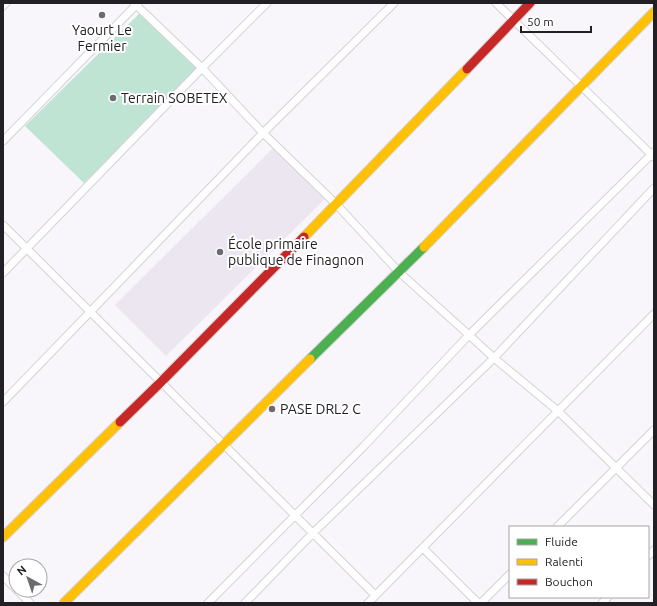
<svg xmlns="http://www.w3.org/2000/svg" width="657" height="606" font-family="Ubuntu,sans-serif">
	<style>
		.built { fill: #ece6f1 }
		.pitch { fill: #bfe4d4 }
		.lines { fill: none; stroke-linecap: round; stroke-linejoin: round }
		.street-casing { stroke: #d4d2d6; stroke-width: 9 }
		.fast-casing { stroke: #d4d2d6; stroke-width: 11 }
		.slow-casing { stroke: #d4d2d6; stroke-width: 11 }
		.jam-casing { stroke: #d4d2d6; stroke-width: 11 }
		.street { stroke: #fefefe; stroke-width: 7 }
		.fast { stroke: #4caf50; stroke-width: 9 }
		.slow { stroke: #ffc107; stroke-width: 9 }
		.jam { stroke: #c62828; stroke-width: 9 }
		.poi-dot { fill: #6d6b6f; stroke: #fff; stroke-width: 1.5 }
		.labels { text-anchor: middle; stroke-width: 4; stroke-linejoin: round; paint-order: stroke }
		.poi-label { font-size: 14px; fill: #222024; stroke: #fff; text-anchor: start }
	</style>
	<rect width="100%" height="100%" fill="#f8f5fb"/>
	<!-- built -->
	<path class="built" d="M274,147l51,52 -159,157 -51,-51z"/>
	<!-- pitch -->
	<path class="pitch" d="M142,11l60,59 -118,113 -59,-57z"/>
	<g class="lines">
		<!-- street casing -->
		<g class="street-casing">
			<path id="street" d="M134,3l68,65 61,65 73,71 63,68 70,63 25,23 64,53 96,94
				M496,3l158,154
				M3,6l3,-3
				M3,141l135,-138
				M3,225l372,370
				M3,273l199,-205 65,-65
				M3,402l260,-269 131,-130
				M557,527l97,-97
				M423,548l55,55
				M648,556l6,-6
				M3,576l13,13
				M17,590l13,13
				M208,603l156,-157 105,-111 185,-183
				M245,603l68,-70 181,-175 160,-170
				M368,603l286,-289
				M481,603l29,-29
				M602,603l6,-6"/>
		</g>
		<!-- fast casing -->
		<g class="fast-casing">
			<path id="fast" d="M310,359l114,-112"/>
		</g>
		<!-- slow casing -->
		<g class="slow-casing">
			<path id="slow" d="M304,237l163,-168
				M424,247l230,-235
				M3,537l117,-115
				M64,603l246,-244"/>
		</g>
		<!-- jam casing -->
		<g class="jam-casing">
			<path id="jam" d="M467,69l63,-66
				M120,422l41,-40 143,-145"/>
		</g>
		<!-- street -->
		<use href="#street" class="street"/>
		<!-- fast -->
		<use href="#fast" class="fast"/>
		<!-- slow -->
		<use href="#slow" class="slow"/>
		<!-- jam -->
		<use href="#jam" class="jam"/>
	</g>
	<!-- markers -->
	<g class="poi-dot">
		<circle cx="102" cy="15" r="4"/>
		<circle cx="113" cy="98" r="4"/>
		<circle cx="220" cy="252" r="4"/>
		<circle cx="272" cy="409" r="4"/>
	</g>
	<g class="labels">
		<!-- poi labels -->
		<g class="poi-label">
			<text x="102" y="35" text-anchor="middle">Yaourt Le<tspan x="102" dy="16">Fermier</tspan></text>
			<text x="121" y="103">Terrain SOBETEX</text>
			<text x="228" y="249">École primaire<tspan x="228" dy="16">publique de Finagnon</tspan></text>
			<text x="280" y="414">PASE DRL2 C</text>
		</g>
	</g>
	<!-- border -->
	<rect width="657" height="606" fill="none" stroke="#222024" stroke-width="8"/>
	<!-- legend -->
	<rect x="509" y="526" width="140" height="72" fill="#ffffff" stroke="#a7a6a7"/>
	<rect x="517" y="539" width="20" height="6" fill="#4caf50" stroke="#a7a6a7"/>
	<text x="545" y="546" font-size="12" fill="#222024">Fluide</text>
	<rect x="517" y="559" width="20" height="6" fill="#ffc107" stroke="#a7a6a7"/>
	<text x="545" y="566" font-size="12" fill="#222024">Ralenti</text>
	<rect x="517" y="579" width="20" height="6" fill="#c62828" stroke="#a7a6a7"/>
	<text x="545" y="586" font-size="12" fill="#222024">Bouchon</text>
	<!-- north arrow -->
	<g transform="translate(28 578) rotate(320)"><circle r="19" fill="#ffffff" stroke="#a7a6a7"/>
	<path d="M0-3L7 15L0 10L-7 15Z" fill="#6d6b6f"/>
	<text y="-6" font-size="11" font-weight="bold" text-anchor="middle" fill="#222024">N</text>
	</g>
	<!-- scale -->
	<path d="M521 26v6h70v-6" fill="none" stroke="#222024" stroke-width="2"/>
	<text x="527" y="26" font-size="12" fill="#222024" stroke="#ffffff" stroke-width="3" paint-order="stroke">50 m</text>
</svg>
